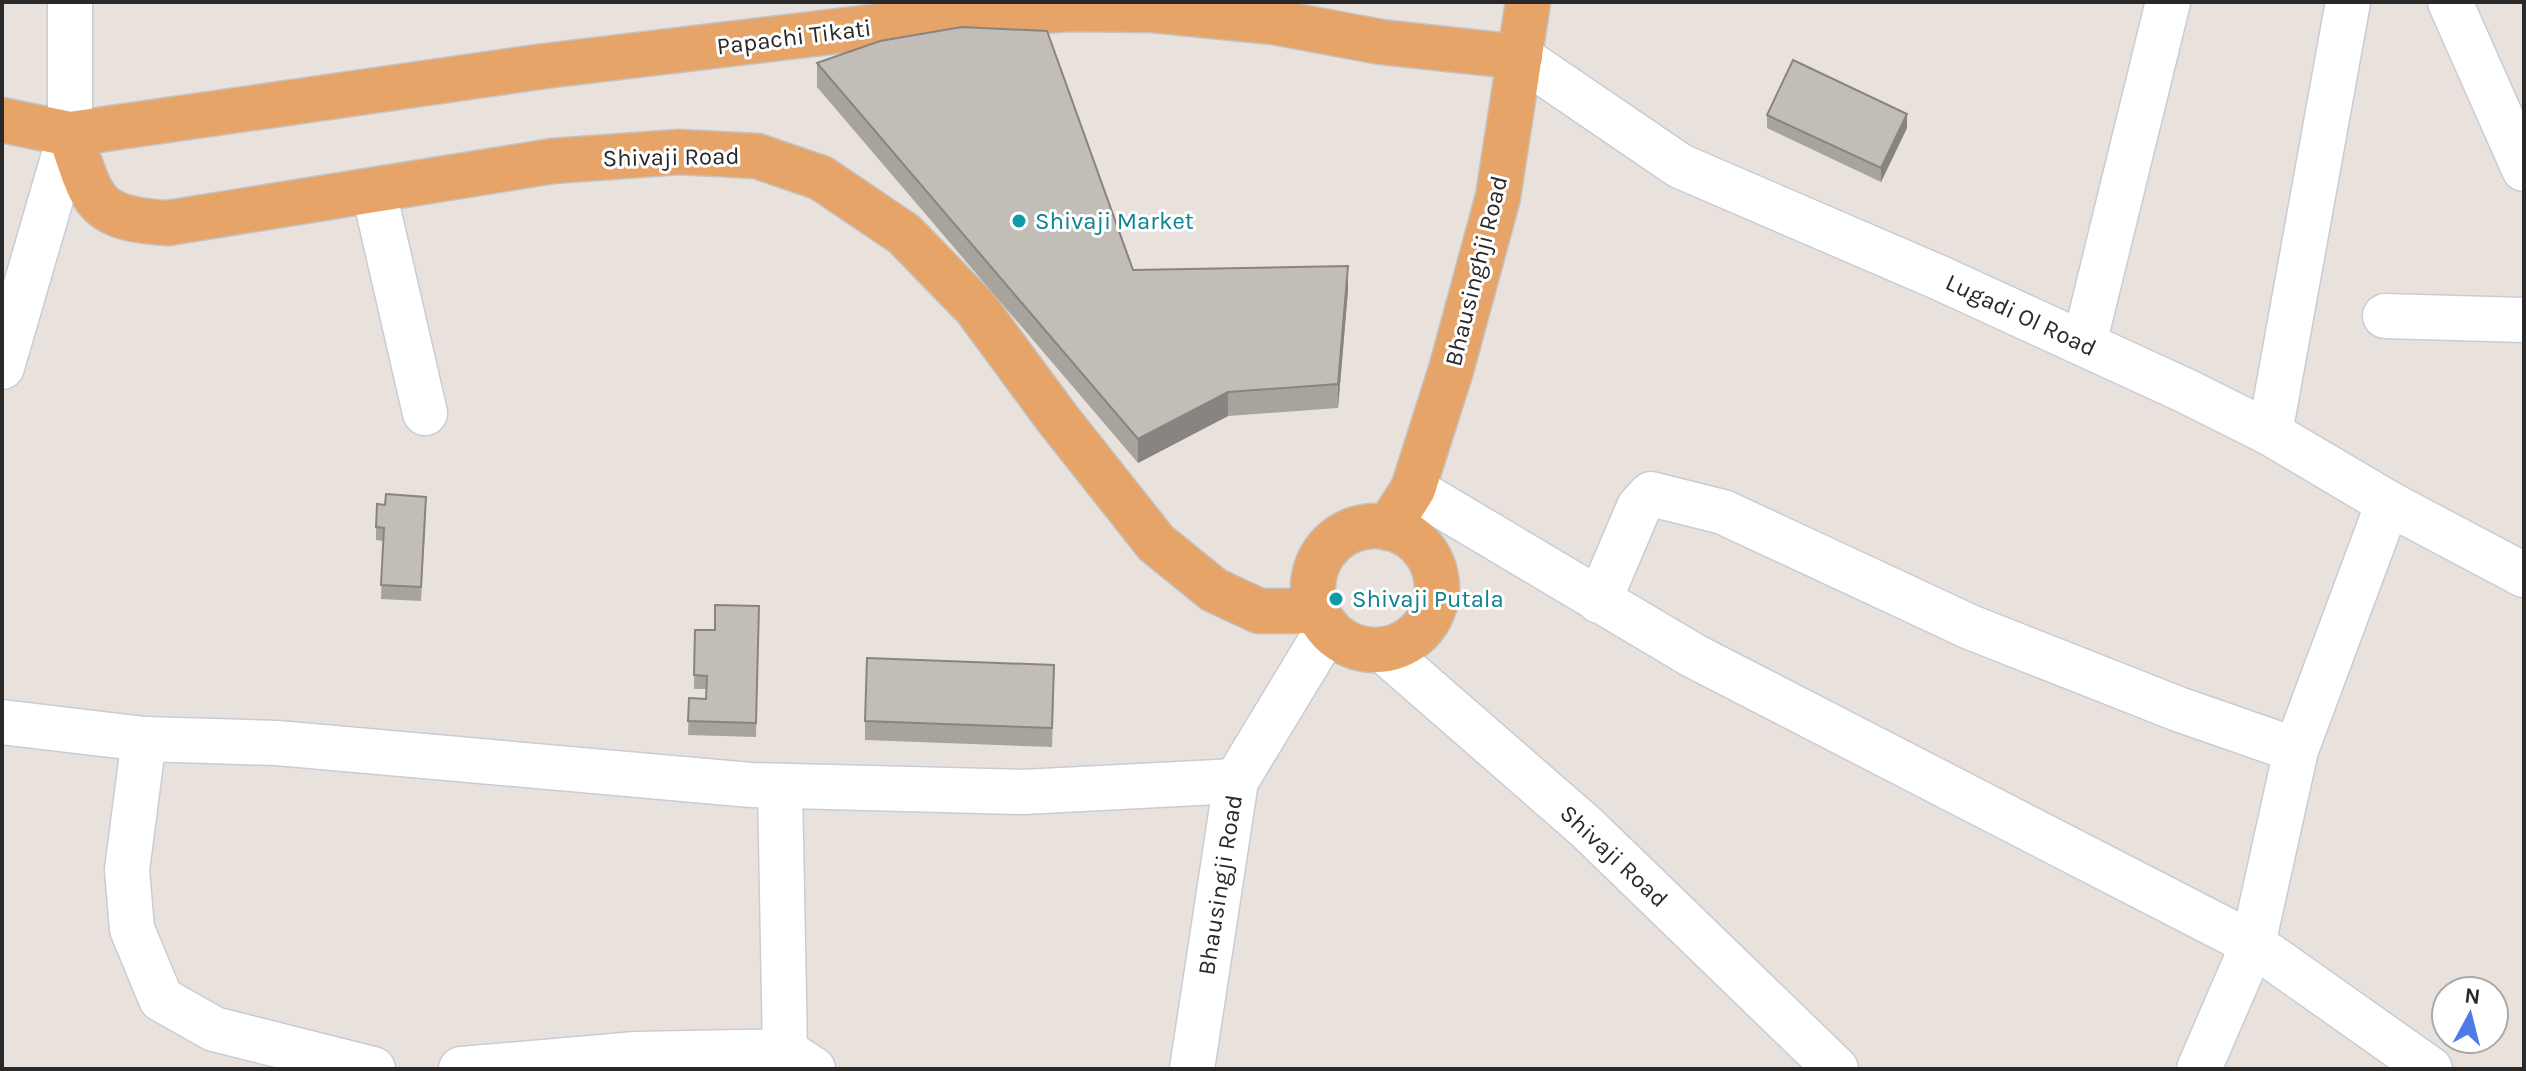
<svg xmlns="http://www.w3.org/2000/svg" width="2526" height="1071" font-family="Karla,sans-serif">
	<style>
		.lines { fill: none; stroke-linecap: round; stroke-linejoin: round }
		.minor-casing { stroke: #c7ccd5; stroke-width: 47 }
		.tertiary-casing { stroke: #c7ccd5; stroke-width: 47 }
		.secondary-casing { stroke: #c7ccd5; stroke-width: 47 }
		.trunk-casing { stroke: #c3c3c3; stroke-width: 47 }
		.minor { stroke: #fff; stroke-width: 44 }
		.tertiary { stroke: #fff; stroke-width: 44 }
		.secondary { stroke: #fff; stroke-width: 44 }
		.trunk { stroke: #e6a468; stroke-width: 44 }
		.wall { fill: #a7a39d }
		.shaded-wall { fill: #888480 }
		.building { fill: #c2bdb7; stroke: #888480; stroke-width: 2 }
		.culture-dot { fill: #0f9aa8; stroke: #fff; stroke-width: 3 }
		.labels { text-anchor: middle; stroke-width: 6; stroke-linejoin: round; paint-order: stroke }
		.street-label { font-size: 24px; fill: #292929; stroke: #fff }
		.culture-label { font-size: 24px; fill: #0d838f; stroke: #fff; text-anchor: start }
	</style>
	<rect width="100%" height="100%" fill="#e9e2dc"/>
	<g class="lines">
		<!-- minor casing -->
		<g class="minor-casing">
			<path id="minor" d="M2450,2l74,167
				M374,192l51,221
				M2385,316l139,4
				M2084,344l84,-342
				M1413,489l281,167 559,288 177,125
				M1599,601l40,-94 12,-13 72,18 247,115 208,82 118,41
				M2,722l142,17 133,4 474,42 272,7 213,-11
				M144,739l-17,131 5,59 29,70 53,30 159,40
				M780,786l5,265
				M461,1069l175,-15 149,-3 28,18
				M2199,1069l54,-125 43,-194 92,-247"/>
		</g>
		<!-- tertiary casing -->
		<g class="tertiary-casing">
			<path id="tertiary" d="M2,367l68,-233v-132
				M2270,433l78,-431
				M1192,1069l44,-288 92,-152"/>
		</g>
		<!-- secondary casing -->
		<g class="secondary-casing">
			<path id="secondary" d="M1520,57l160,109 260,112 246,113 84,42 118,70 136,72
				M1383,650l203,177 250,242"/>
		</g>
		<!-- trunk casing -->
		<g class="trunk-casing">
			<path id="trunk" d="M2,120l68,14 475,-68 393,-47 131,-10 84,1 121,12 107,20 139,15
				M70,134c23,66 21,85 98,89l385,-62 126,-9 78,4 64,22 83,56 72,74 81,110 99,125 58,47 45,21h58
				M1313 588a62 62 0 1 1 124 0a62 62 0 1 1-124 0Z
				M1388,528l25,-39 38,-119 47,-173 30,-195"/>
		</g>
		<!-- minor -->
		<use href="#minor" class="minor"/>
		<!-- tertiary -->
		<use href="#tertiary" class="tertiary"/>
		<!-- secondary -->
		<use href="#secondary" class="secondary"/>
		<!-- trunk -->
		<use href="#trunk" class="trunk"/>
	</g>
	<!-- wall -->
	<path class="wall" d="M817,63l316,207 215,20 -10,118 -110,8 -90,47 -321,-376z
		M1767,115l140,13 -26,54 -114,-54z
		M426,511l-5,90 -40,-2 2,-58 -7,-1v-13z
		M759,606l-3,131 -68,-2 1,-37 17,1 1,-10h-13l1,-59h20z
		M1054,684l-2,63 -187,-7v-19z"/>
	<!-- shaded-wall -->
	<path class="shaded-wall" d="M1907,114v14l-26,54v-14z
		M1348,266v24l-10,118v-24z
		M1228,392v24l-90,47v-24z"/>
	<!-- building -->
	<path class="building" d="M962,27l85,4 86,239 215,-4 -10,118 -110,8 -90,47 -321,-376 63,-22z
		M1793,60l114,54 -26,54 -114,-53z
		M386,494l40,3 -5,90 -40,-2 3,-57 -8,-1 1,-23 8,1z
		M715,605l44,1 -3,117 -68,-2 1,-23 17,1 1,-23 -13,-1 1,-45h20z
		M867,658l187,7 -2,63 -187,-7z"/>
	<!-- markers -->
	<g class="culture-dot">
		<circle cx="1019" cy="221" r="8"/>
		<circle cx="1336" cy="599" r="8"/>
	</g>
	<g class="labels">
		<!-- street labels -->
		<g class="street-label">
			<text transform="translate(794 37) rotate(-7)" y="8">Papachi Tikati</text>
			<text transform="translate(671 157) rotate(-1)" y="8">Shivaji Road</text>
			<text transform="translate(1476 271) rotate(-76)" y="8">Bhausinghji Road</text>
			<text transform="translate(2021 315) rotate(25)" y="8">Lugadi Ol Road</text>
			<text transform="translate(1614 856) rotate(43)" y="8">Shivaji Road</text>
			<text transform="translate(1220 885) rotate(-81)" y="8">Bhausingji Road</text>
		</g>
		<!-- culture labels -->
		<g class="culture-label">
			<text x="1035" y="229">Shivaji Market</text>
			<text x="1352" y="607">Shivaji Putala</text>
		</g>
	</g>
	<!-- border -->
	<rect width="2526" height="1071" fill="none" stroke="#292929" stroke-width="8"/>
	<!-- north arrow -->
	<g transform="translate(2470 1015) rotate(7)"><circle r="38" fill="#ffffff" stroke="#a9a9a9" stroke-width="2"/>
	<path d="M0-6L14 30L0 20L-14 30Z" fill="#4e7ae5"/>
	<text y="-12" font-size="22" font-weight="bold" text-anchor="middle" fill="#292929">N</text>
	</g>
</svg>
